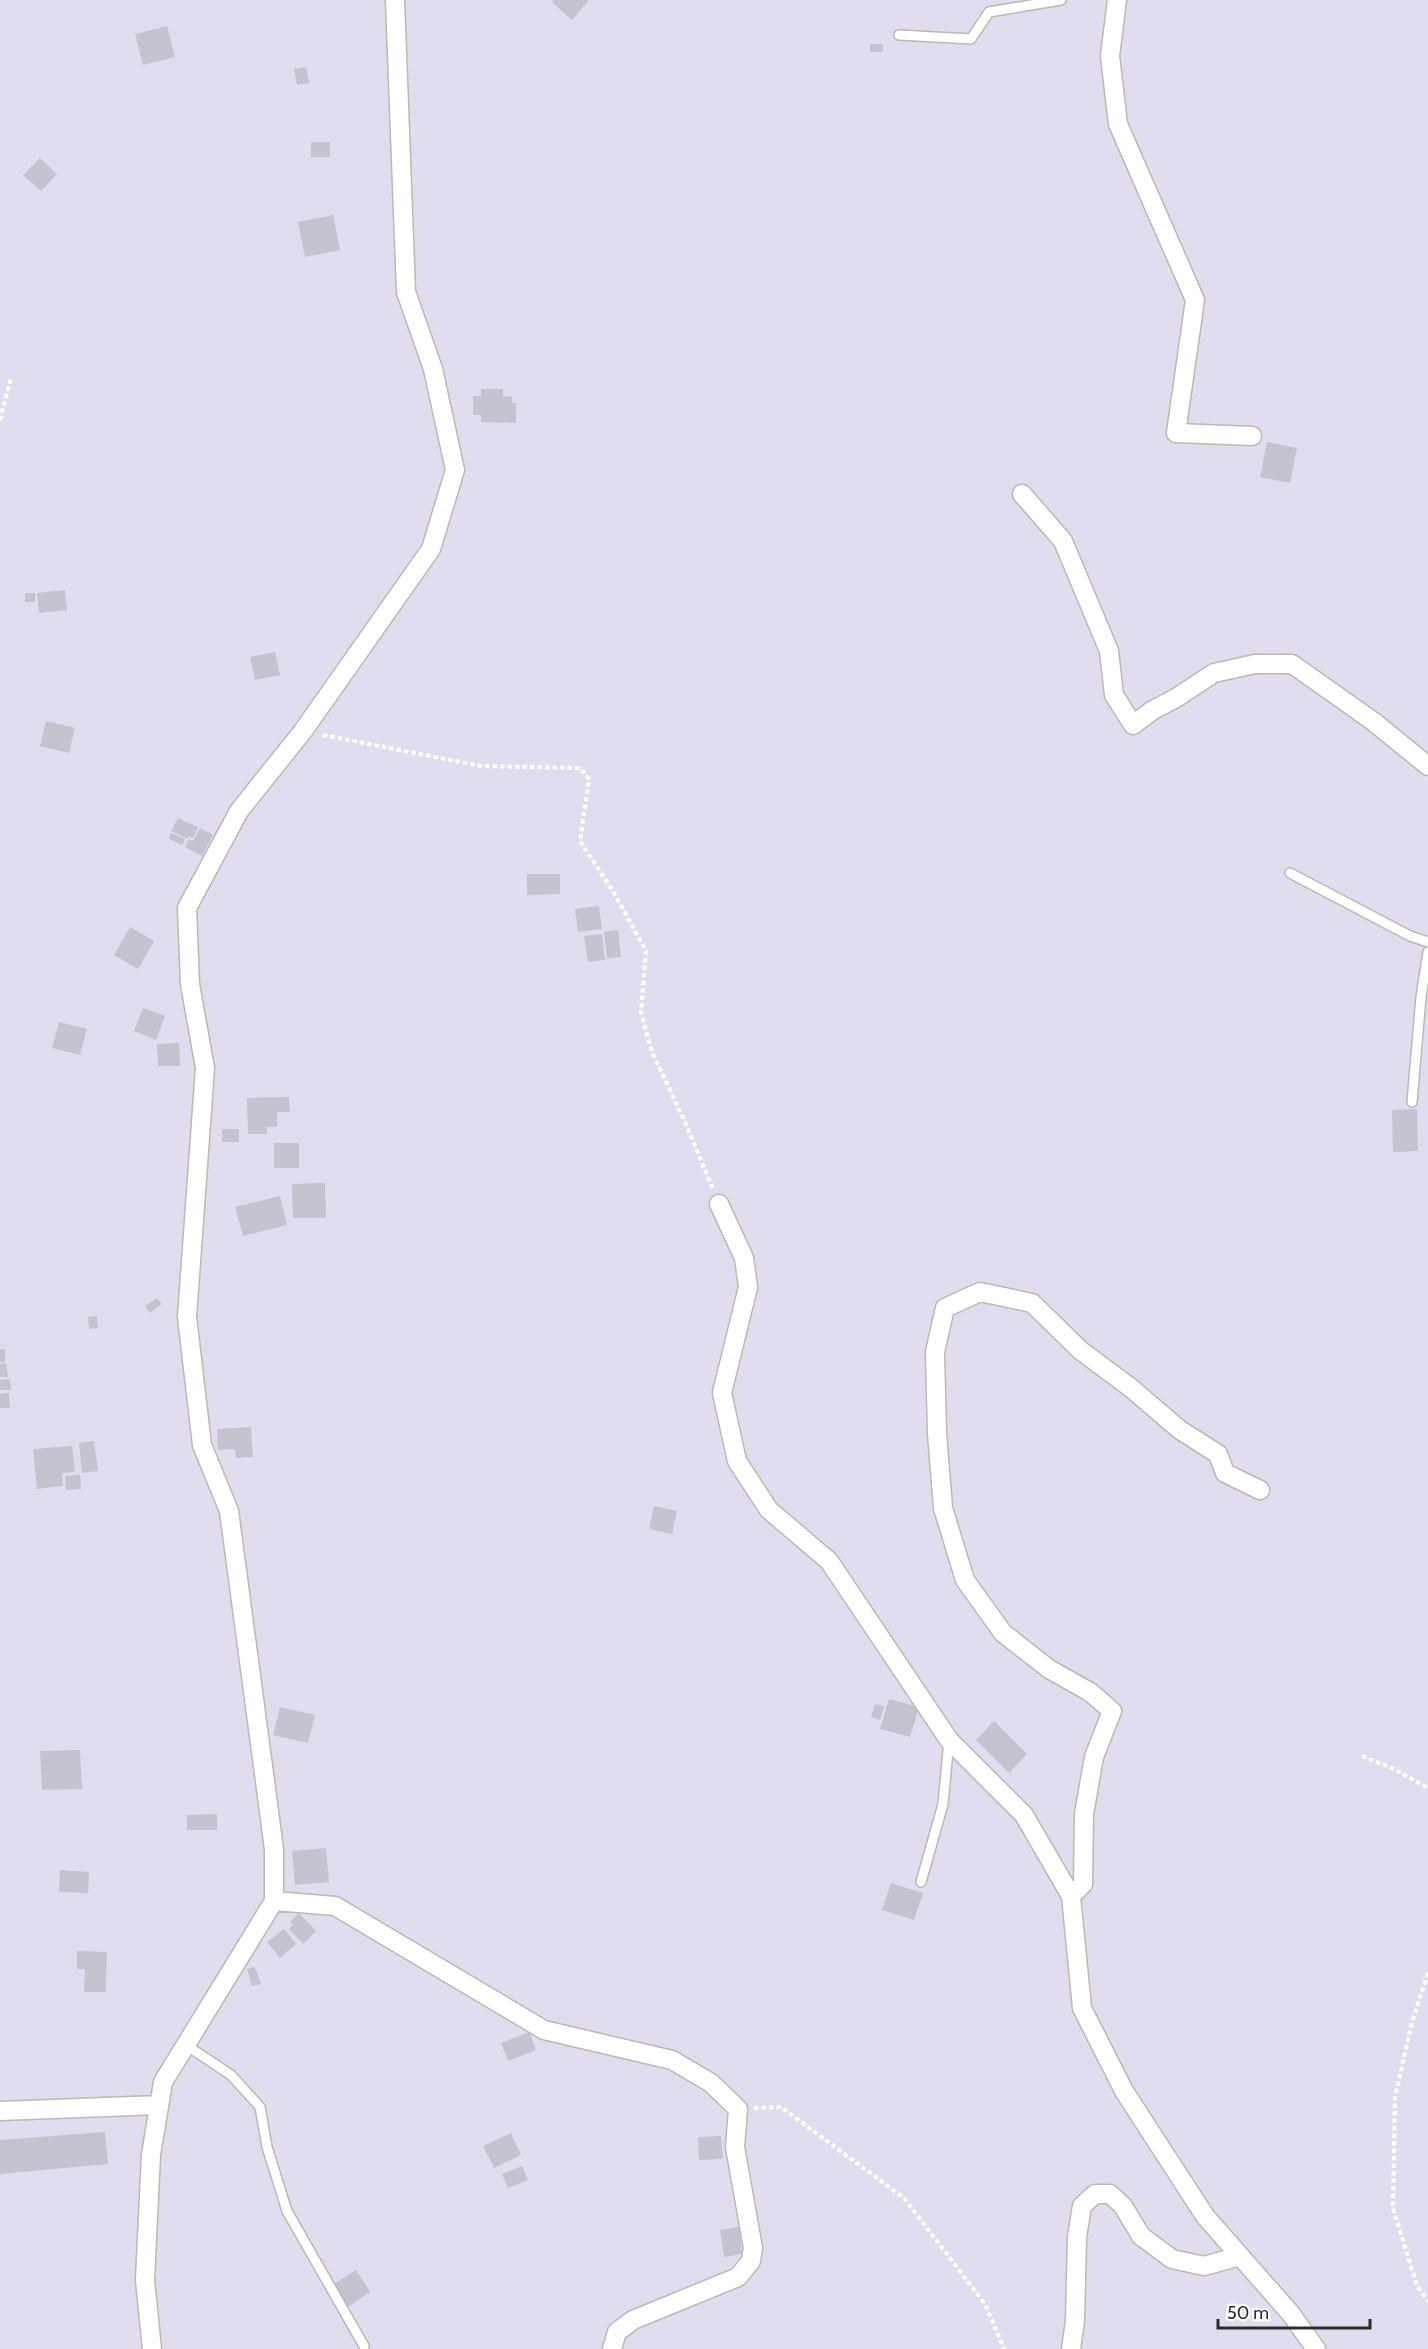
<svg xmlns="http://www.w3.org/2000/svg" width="1428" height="2349" font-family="Cabin,sans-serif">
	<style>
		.building { fill: #c6c2d0 }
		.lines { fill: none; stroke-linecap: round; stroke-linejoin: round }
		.service-casing { stroke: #b5bdad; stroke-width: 12 }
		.minor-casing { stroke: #b5bdad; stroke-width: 21 }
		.path { stroke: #fff; stroke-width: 4; stroke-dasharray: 4.5 3; stroke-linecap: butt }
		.service { stroke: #fff; stroke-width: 9 }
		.minor { stroke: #fff; stroke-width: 18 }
	</style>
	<rect width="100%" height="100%" fill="#e1ddef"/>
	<!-- building -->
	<path class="building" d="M554,0h35l-17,20 -20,-18z
		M167,26l8,31 -32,8 -8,-31z
		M870,44h13v8h-13z
		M306,67l3,16 -12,2 -3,-16z
		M311,142h19v15h-19z
		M40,158l17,16 -16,17 -18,-16z
		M333,215l7,35 -35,7 -7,-35z
		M481,389h22v7l9,1v6h4v20l-35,-1v-7h-8v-19h8z
		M1267,442l30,6 -7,35 -30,-6z
		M65,590l2,20 -28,3 -2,-20z
		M25,593h10v9h-10z
		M275,652l5,23 -25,5 -5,-23z
		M46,721l29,7 -6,25 -29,-7z
		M178,818l20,9 -5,11 -4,-2 -2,3 -16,-8z
		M200,828l13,7 -11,21 -17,-9 4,-8 4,2z
		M171,833l14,6 -3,6 -13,-6z
		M527,874h33v20l-33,1z
		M599,906l3,23 -24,3 -3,-23z
		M130,927l24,14 -16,28 -24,-14z
		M618,930l3,27 -14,1 -3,-26z
		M602,934l3,26 -17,2 -4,-26z
		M143,1008l22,8 -9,24 -22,-9z
		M59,1022l28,7 -7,26 -28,-7z
		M179,1043l1,23h-22l-1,-22z
		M289,1097l1,15h-13v15h-10v7h-19l-1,-36z
		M1417,1109l1,42 -25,1 -1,-42z
		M222,1129h17v13h-17z
		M274,1143h25v25h-25z
		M325,1183l1,35h-33l-1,-34z
		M280,1196l7,29 -44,11 -8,-29z
		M157,1298l5,6 -12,9 -5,-7z
		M97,1316l1,12 -9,1 -1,-12z
		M0,1349h5v13h-5z
		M6,1363l2,14h-8v-13z
		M10,1379l1,11h-11v-10z
		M9,1393l1,15h-10v-14z
		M251,1427l2,30 -17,1 -1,-9 -17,1 -1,-21z
		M94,1441l4,30 -16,2 -3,-30z
		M72,1446l3,26 -13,1 1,13 -26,3 -4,-40z
		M80,1475l1,14 -15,1 -1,-14z
		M654,1506l23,5 -5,23 -23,-5z
		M889,1699l30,8 -9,30 -30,-8z
		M875,1704l9,2 -4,14 -9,-3z
		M280,1707l35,8 -7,28 -35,-8z
		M994,1721l33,33 -18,19 -33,-33z
		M80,1750l2,39 -40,1 -2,-39z
		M217,1814v16h-30v-15z
		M326,1848l3,34 -34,3 -3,-34z
		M60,1870l29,2 -1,21 -29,-1z
		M891,1883l32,10 -9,27 -32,-10z
		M299,1913l17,18 -13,13 -14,-15 4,-4 -3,-3z
		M284,1929l12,15 -16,14 -13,-16z
		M77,1951l30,1 -1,40h-22l1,-23h-8z
		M255,1967l6,17 -9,2 -5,-17z
		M529,2032l7,18 -28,11 -7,-18z
		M105,2132l3,32 -108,10v-34z
		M511,2133l10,22 -27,13 -11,-22z
		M721,2136l2,23 -24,1 -1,-23z
		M522,2166l6,14 -20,8 -6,-14z
		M739,2227l3,27 -18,3 -4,-27z
		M356,2270l14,22 -22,15 -14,-23z"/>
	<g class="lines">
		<!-- service casing -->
		<g class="service-casing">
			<path id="service" d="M899,35l72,4 18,-27 72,-12
				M1290,873l120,63 18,6
				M1412,1102l9,-105 7,-45
				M921,1882l22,-78 6,-64
				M186,2045l45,30 29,32 7,40 20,64 77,135"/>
		</g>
		<!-- minor casing -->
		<g class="minor-casing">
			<path id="minor" d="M1117,0l-7,56 8,68 77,176 -19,133 76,3
				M1022,494l41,47 46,110 5,44 19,30 20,-15 23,-12 38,-25 41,-9h37l82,58 54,44
				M719,1204l25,54 4,29 -26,106 15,68 32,49 60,51 120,179 75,75 47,81 11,112 42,83 81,125 86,98 25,35
				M1071,1896l12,-12 1,-70 10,-57 18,-46 -22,-19 -41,-23 -46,-36 -38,-53 -22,-72 -6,-75 -2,-81 10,-44 35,-16 52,11 48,47 51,38 49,42 38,24 7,19 35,17
				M274,1901l61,5 209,124 128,30 39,23 27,26 -3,38 18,101 -2,13 -13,16 -105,43 -16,12 -5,17
				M0,2111l159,-6
				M152,2349l-7,-69 6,-125 12,-73 111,-181v-52l-45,-338 -27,-66 -15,-128 18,-249 -15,-84 -3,-76 52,-97 64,-80 128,-182 24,-79 -22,-101 -27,-77 -11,-292
				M1071,2349l4,-28 2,-84 5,-31 13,-12h15l13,12 18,30 31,23 32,7 36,-10"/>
		</g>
		<!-- path -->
		<path class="path" d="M0,420l11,-42
			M323,735l158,31 99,2 9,11 -9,62 33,50 33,60 -5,62 11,39 33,70 28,67
			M1362,1756l32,13 34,19
			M1428,1973l-16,49 -17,75 -2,111 24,78 11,15
			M754,2108l27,-1 123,91 81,106 19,45"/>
		<!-- service -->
		<use href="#service" class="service"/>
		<!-- minor -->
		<use href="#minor" class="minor"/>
	</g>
	<!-- scale -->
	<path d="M1218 2319v9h152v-9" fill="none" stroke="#2c2c2c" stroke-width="3"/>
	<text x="1227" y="2319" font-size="18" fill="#2c2c2c" stroke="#ffffff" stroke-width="4.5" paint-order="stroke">50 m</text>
</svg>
